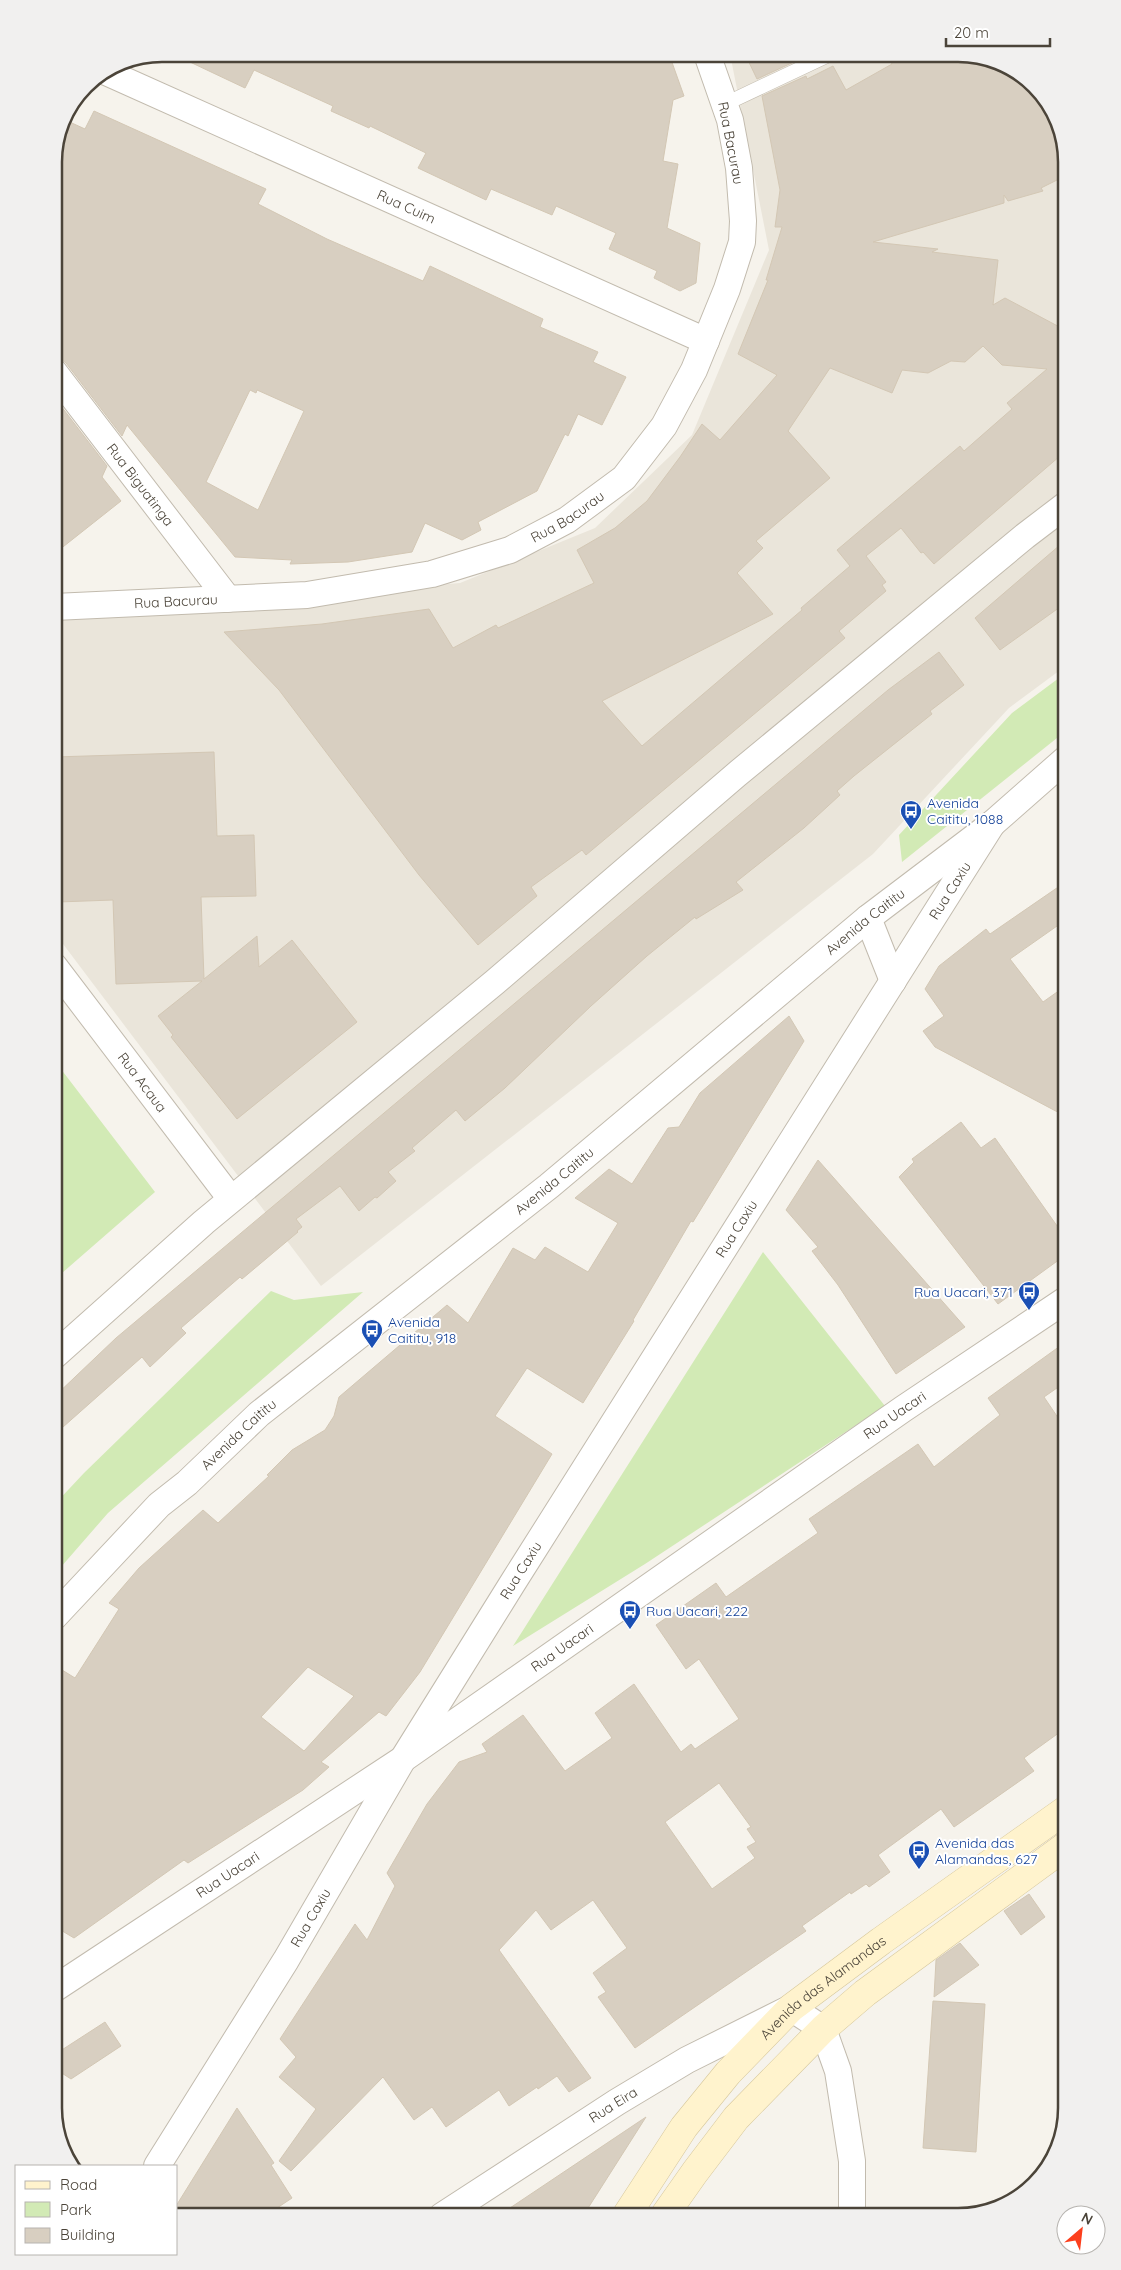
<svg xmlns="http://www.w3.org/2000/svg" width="1121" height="2270" font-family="Quicksand,sans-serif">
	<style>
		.residential { fill: #eae5da }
		.green { fill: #d2eab5 }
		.building { fill: #d8cfc1; stroke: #d3c7b4; fill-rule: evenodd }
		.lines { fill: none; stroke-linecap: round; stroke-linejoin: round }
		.lane-casing { stroke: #c2bbae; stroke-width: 15 }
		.street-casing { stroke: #c2bbae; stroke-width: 28 }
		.secondary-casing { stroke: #d6c79b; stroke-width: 29 }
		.lane { stroke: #fff; stroke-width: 14 }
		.street { stroke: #fff; stroke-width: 26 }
		.secondary { stroke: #fff3cd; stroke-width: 28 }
		.labels { text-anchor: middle; stroke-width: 4; stroke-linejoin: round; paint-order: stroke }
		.street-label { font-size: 14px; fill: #4b4439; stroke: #fff }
		.transit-label { font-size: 14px; fill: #164399; stroke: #fff; text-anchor: start }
		.rim { fill: none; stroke: #4b4439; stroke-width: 2.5 }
	</style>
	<rect width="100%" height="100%" fill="#f6f3ec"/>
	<!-- residential -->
	<path class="residential" d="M730,54h236l59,22 34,45 8,41v503l-58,43 -136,146 -552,432 -267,-354v-314l406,-35 135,-55 97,-93 77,-185z"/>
	<!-- green -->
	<path class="green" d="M1067,672v58l-165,132 -3,-27 113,-122z
		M54,1060l101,132 -101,88z
		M763,1252l122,154 -240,158 -132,82z
		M271,1291l23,9 69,-8 -255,221 -54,62v-70l30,-32z"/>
	<!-- building -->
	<path class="building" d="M173,54h496l15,42 -11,4 -10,61 15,3 -11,64 33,15 -4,40 -16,8 -26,-13 3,-7 -48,-22 7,-16 -60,-27 -4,9 -61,-26 -5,11 -68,-32 8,-15 -56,-27 -1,2 -38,-17 2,-5 -79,-36 -9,18z
		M745,54h49l4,6 -41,19z
		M887,54h79l59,22 34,45 8,41v13l-26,13 2,3 -35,10 -4,-6v8l-131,39 65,7 -6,3 66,8 -5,45 12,-7 62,33v119l-133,114 -11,-12 -2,1 -20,-25 -35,28 20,26 -4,3 4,6 -47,40 6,7 -259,217 -4,-5 -51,37 6,9 -59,49 -59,-70 -140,-185 -55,-58 98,-8 107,-15 24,39 43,-23 2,3 96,-45 -17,-33 38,-22 32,-27 33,-44 22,-33 18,16 57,-65 -39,-21 30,-74h-2l16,-53h-7l5,-37 -18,-94 44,-20 1,3 26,-13 13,24 46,-26zM983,346l19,19 45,4 -40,34 5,6 -48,42 -4,-5 -123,104 13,16 -49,42 1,2 -160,136 -40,-45 171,-87 -36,-41 26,-25 -7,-7 74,-63 -42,-47 42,-63 62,25 10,-23 26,3 23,-12 14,1z
		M94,111l172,78 -8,15 69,35 96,42 7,-15 113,53 -3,8 58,25 -5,10 33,15 -24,48 -24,-11 -10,22 -3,-2 -28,57 -59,31 3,8 -19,10 -37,-17 -13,29 -64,10 -58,2 2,-4 -57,-3 -108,-132 -5,11 -56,-73 -6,-5 -6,-1v-202l9,-36 22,10zM250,390l6,3 1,-3 47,21 -46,99 -52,-28z
		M54,397l53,69 -5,11 19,24 -67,53z
		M1067,539v63l-67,48 -25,-32z
		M939,652l25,33 -34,26 2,3 -78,62 -17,15 3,4 -36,33 -68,54 7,8 -47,29 -1,-2 -48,39 -56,50 -86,82 -40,33 -9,-11 -44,38 3,3 -27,21 8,9 -19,17 -2,-1 -16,14 -19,-25 -44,33 6,8 -5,4 1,1 -56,47 -2,-2 -59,51 5,5 -36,34 -8,-10 -88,78v-38l62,-59 772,-648z
		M214,752l3,84 37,-1 2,61 -55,1 3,82 53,-43 2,31 33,-27 65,82 -120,97 -66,-82 2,-2 -15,-19 44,-35 -86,3 -3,-84 -55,2 -4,-84v-61z
		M1067,881v38l-57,40 33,43 24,-17v132l-132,-70 -12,-16 21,-15 -19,-27 14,-23 47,-37 4,5z
		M789,1016l15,25 -111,181 -2,-1 -58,99 1,1 -51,82 -56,-35 -32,48 57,38 -132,218 -34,44 -7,-4 -58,50 8,5 -26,23 -115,73 -4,-3 -110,78 -20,-12v-261l21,13 44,-69 -10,-6 30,-35 64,-58 15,13 51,-47 -2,-1 25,-25 33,-20 9,-14 5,-19 108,-92 21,18 45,-75 22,12 10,-13 43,25 30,-49 -43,-25 34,-29 23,15 36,-56 11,-1 21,-34zM308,1667l46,29 -50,55 -43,-34z
		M961,1122l20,26 14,-10 72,102v14l-69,50 -99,-127 15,-15 -2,-3z
		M818,1160l147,167 -69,47 -58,-89 -26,-34 6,-4 -32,-37z
		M1067,1341v40l-23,16 23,34v296l-43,31 10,13 -80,56 -13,-18 -63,46 12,17 -21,15 -3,-3 -15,10 -1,-2 -48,34 4,5 -171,117 -37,-51 8,-5 -13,-19 34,-25 -34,-48 -42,30 -15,-20 -37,40 92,128 -22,14 -12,-16 -19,13 -1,-2 -28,19 -10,-16 -53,37 -14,-20 -18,13 -31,-43 -92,94 -12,-10 37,-52 -37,-32 17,-20 -16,-18 75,-115 12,16 28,-54 -8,-13 40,-69 32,-42 28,-10 -5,-8 41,-29 42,56 47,-33 -17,-25 39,-29 47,68 10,-8 4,5 44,-30 -40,-60 -13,10 -30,-44 60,-42 10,14 92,-64 -9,-14 109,-75 16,23 66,-52 -12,-17zM719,1783l32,44 -4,2 9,13 -9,5 8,11 -43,31 -47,-67z
		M1029,1894l16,23 -24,18 -17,-24z
		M960,1943l19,22 -45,32 2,-37z
		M933,2001l52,3 -9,148 -53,-4z
		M105,2022l16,24 -50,33 -17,-11v-13z
		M237,2108l37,55 -3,2 21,33 -27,18h-89v-10z
		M646,2117l-63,99h-85z"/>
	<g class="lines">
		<!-- lane casing -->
		<g class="lane-casing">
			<path id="lane" d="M725,104l106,-50"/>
		</g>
		<!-- street casing -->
		<g class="street-casing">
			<g id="street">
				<path id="s1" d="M106,72l600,269"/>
				<path id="s2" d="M54,372l174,227"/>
				<path id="s3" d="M54,607l253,-12 125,-21 78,-24 57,-30 57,-42 40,-52 30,-56 33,-81 15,-47 1,-21 -4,-53 -9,-48 -23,-66"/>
				<path d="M868,918l25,63"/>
				<path id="s4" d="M54,966l177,233"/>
				<path d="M54,1356l150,-134 291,-240 241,-207 289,-239 42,-32"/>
				<path id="s5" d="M54,1617l105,-112 28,-22 72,-69 290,-228 319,-268 124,-94 75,-66"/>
				<path id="s6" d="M54,1989l349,-230 500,-350 164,-110"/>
				<path id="s7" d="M157,2166l129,-206 117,-201 109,-175 480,-760"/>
				<path id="s8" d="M442,2216l175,-114 70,-42 104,-52 32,21 15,42 14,90v55"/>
			</g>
		</g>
		<!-- secondary casing -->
		<g class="secondary-casing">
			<g id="secondary">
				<path id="s9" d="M626,2216l58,-89 44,-54 63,-65 90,-67 186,-132"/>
				<path d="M664,2216l31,-44 41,-54 87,-89 42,-36 202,-148"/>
			</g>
		</g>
		<!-- lane -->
		<use href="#lane" class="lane"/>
		<!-- street -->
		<use href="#street" class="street"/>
		<!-- secondary -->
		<use href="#secondary" class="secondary"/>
	</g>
	<!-- icons -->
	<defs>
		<g id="bus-pin" transform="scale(1.125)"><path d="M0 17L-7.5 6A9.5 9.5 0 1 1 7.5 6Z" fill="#1a4fb4" stroke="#fff"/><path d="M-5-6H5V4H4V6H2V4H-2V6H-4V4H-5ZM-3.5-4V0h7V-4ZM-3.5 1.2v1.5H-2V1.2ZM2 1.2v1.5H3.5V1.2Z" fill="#fff"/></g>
	</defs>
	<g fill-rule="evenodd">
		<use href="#bus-pin" x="911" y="811"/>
		<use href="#bus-pin" x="1029" y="1292"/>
		<use href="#bus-pin" x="372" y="1330"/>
		<use href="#bus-pin" x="630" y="1611"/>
		<use href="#bus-pin" x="919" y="1851"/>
	</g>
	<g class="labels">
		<!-- street labels -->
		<g class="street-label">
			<text transform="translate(731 143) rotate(79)" y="5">Rua Bacurau</text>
			<text dy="5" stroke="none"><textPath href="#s1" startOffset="329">Rua Cuim</textPath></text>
			<text dy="5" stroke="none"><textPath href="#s2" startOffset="142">Rua Biguatinga</textPath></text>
			<text dy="5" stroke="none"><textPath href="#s3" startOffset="528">Rua Bacurau</textPath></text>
			<text dy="5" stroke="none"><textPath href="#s3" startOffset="122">Rua Bacurau</textPath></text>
			<text dy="5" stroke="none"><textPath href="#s7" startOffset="1502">Rua Caxiu</textPath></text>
			<text dy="5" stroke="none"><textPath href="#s5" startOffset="1070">Avenida Caititu</textPath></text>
			<text dy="5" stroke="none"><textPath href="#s4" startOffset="146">Rua Acaua</textPath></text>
			<text dy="5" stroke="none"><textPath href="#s5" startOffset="665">Avenida Caititu</textPath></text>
			<text dy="5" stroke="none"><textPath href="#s7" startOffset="1102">Rua Caxiu</textPath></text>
			<text dy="5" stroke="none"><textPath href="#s6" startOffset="1018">Rua Uacari</textPath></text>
			<text dy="5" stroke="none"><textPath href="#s5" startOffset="260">Avenida Caititu</textPath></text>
			<text dy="5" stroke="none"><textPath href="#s7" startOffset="698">Rua Caxiu</textPath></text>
			<text dy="5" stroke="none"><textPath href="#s6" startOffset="612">Rua Uacari</textPath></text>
			<text dy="5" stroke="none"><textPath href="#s6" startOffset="208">Rua Uacari</textPath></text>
			<text dy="5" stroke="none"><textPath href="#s7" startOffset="292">Rua Caxiu</textPath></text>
			<text dy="5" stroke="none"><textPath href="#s9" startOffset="304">Avenida das Alamandas</textPath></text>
			<text dy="5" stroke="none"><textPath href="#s8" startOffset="204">Rua Eira</textPath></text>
		</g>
		<!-- transit labels -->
		<g class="transit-label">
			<text x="927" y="808">Avenida<tspan x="927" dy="16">Caititu, 1088</tspan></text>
			<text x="1013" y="1297" text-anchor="end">Rua Uacari, 371</text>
			<text x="388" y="1327">Avenida<tspan x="388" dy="16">Caititu, 918</tspan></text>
			<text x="646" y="1616">Rua Uacari, 222</text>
			<text x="935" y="1848">Avenida das<tspan x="935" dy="16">Alamandas, 627</tspan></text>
		</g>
	</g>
	<!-- crop -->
	<path d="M0 0H1121V2270H0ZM162 62H958A100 100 0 0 1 1058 162V2108A100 100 0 0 1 958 2208H162A100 100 0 0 1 62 2108V162A100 100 0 0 1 162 62Z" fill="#f1f0ef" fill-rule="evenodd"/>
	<path class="rim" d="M162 62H958A100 100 0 0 1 1058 162V2108A100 100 0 0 1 958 2208H162A100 100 0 0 1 62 2108V162A100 100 0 0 1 162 62Z"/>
	<!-- legend -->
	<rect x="15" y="2165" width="162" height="90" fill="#ffffff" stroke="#b7b4b0"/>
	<rect x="25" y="2181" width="25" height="8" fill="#fff3cd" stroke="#b7b4b0"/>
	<text x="60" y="2190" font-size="15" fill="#4b4439">Road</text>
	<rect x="25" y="2202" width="25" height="15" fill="#d2eab5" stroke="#b7b4b0"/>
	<text x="60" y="2215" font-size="15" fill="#4b4439">Park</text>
	<rect x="25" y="2228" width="25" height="15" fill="#d8cfc1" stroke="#b7b4b0"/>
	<text x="60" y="2240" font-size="15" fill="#4b4439">Building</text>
	<!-- north arrow -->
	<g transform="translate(1081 2230) rotate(28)"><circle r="24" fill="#ffffff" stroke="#b7b4b0"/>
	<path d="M0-4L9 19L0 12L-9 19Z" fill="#fc3f1d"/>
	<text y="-8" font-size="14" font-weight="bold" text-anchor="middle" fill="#4b4439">N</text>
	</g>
	<!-- scale -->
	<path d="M946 38v8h104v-8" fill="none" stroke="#4b4439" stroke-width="2.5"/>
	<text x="954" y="38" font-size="15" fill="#4b4439" stroke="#ffffff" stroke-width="4" paint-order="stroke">20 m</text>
</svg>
